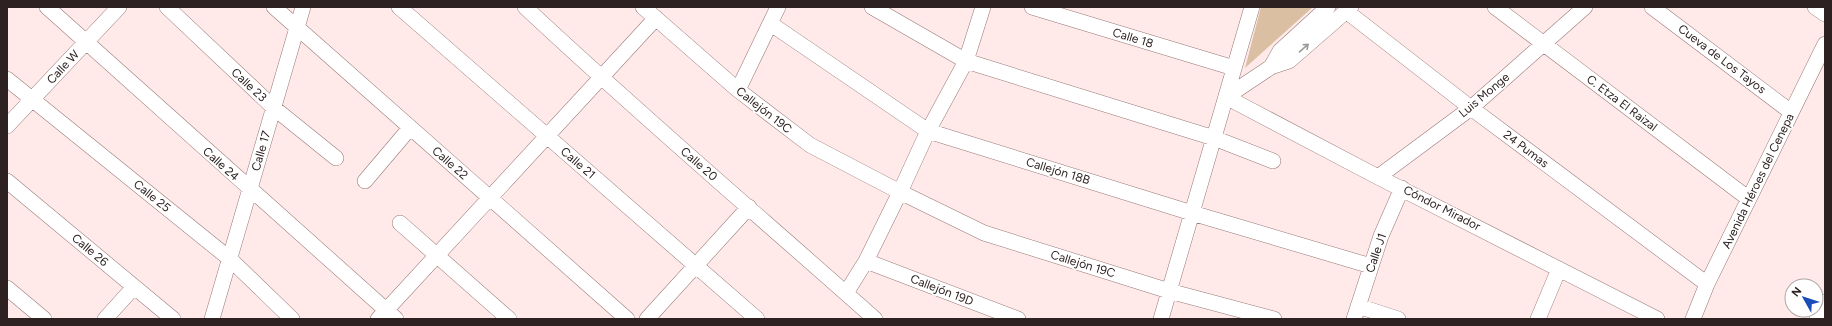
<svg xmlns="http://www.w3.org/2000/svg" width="1832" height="326" font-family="Figtree,sans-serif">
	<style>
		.green { fill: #dbbfa2 }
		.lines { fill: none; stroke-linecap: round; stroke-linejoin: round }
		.minor-casing { stroke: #977978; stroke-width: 16 }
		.minor { stroke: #fff; stroke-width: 15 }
		.oneway { stroke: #a09b9b }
		.labels { text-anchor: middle; stroke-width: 3.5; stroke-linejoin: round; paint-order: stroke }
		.street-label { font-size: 12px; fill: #2d2121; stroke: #fff }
	</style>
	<rect width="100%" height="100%" fill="#ffeae9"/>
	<!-- green -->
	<path class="green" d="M1261,7h52l-68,61z"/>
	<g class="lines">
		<!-- minor casing -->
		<g class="minor-casing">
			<path id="minor" d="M47,7l349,312
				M167,7l107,101 62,50
				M274,7l353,312
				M399,7l358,312
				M525,7c114,107 233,208 350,312
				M643,7l95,83 72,55 90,47 -34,69 -20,32
				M872,7l94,54 248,77 59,23
				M983,7l-17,54 -38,70 -28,61 84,41 185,58 105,28
				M1032,7l202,61
				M1351,7l-62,54 -18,6 -45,30 152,80 279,142
				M1495,7l254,192
				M1652,7l139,105
				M1815,7l10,7
				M1346,11l125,97 236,176
				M771,24l157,107 264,82 179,53
				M1271,67l9,-16 48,-44
				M7,79l223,180 62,60
				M738,90l40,-83
				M7,126l112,-119
				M1378,177l93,-69 114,-101
				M7,181l166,138
				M365,181l45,-53
				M400,223l109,96
				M866,261l152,58
				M7,288l37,31
				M1358,306l40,13
				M105,319l29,-32
				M212,319l91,-312
				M378,319l278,-301
				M647,319l102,-112
				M1161,319l91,-312
				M1354,319l27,-83 21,-48
				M1538,319l21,-50
				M1693,319l14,-35 118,-240
				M1817,319l8,-17"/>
		</g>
		<!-- minor -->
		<use href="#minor" class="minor"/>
	</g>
	<!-- one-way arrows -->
	<defs><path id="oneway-shaft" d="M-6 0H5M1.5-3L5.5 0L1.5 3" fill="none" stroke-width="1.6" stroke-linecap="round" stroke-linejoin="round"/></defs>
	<use class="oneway" href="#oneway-shaft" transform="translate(1304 48) rotate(-41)"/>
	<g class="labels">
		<!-- street labels -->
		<g class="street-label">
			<text transform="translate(1133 38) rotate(17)" y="4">Calle 18</text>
			<text transform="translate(1722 59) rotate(37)" y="4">Cueva de Los Tayos</text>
			<text transform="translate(63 67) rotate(-47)" y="4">Calle W</text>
			<text transform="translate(249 85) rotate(43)" y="4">Calle 23</text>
			<text transform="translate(1484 95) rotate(-40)" y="4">Luis Monge</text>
			<text transform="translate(1622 103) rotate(37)" y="4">C. Etza El Raizal</text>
			<text transform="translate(764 110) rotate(38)" y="4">Callejón 19C</text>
			<text transform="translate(1526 149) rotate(37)" y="4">24 Pumas</text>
			<text transform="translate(261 151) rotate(-74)" y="4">Calle 17</text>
			<text transform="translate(450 163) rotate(41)" y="4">Calle 22</text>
			<text transform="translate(578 163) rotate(41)" y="4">Calle 21</text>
			<text transform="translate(221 164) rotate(42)" y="4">Calle 24</text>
			<text transform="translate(699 164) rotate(41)" y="4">Calle 20</text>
			<text transform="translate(1058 171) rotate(17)" y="4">Callejón 18B</text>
			<text transform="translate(1758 181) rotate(-64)" y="4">Avenida Héroes del Cenepa</text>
			<text transform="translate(152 196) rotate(39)" y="4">Calle 25</text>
			<text transform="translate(1442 208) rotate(27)" y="4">Cóndor Mirador</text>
			<text transform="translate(90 250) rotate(40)" y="4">Calle 26</text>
			<text transform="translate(1376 253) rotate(-71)" y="4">Calle J1</text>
			<text transform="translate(1083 264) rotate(17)" y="4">Callejón 19C</text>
			<text transform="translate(942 290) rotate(21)" y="4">Callejón 19D</text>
		</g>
	</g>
	<!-- border -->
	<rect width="1832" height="326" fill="none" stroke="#2d2121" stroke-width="16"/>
	<!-- north arrow -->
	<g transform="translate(1804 298) rotate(309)"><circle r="19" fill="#ffffff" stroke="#aba6a6"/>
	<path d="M0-3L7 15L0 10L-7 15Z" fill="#1a4cb9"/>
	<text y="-6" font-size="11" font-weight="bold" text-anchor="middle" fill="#2d2121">N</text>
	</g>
</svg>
